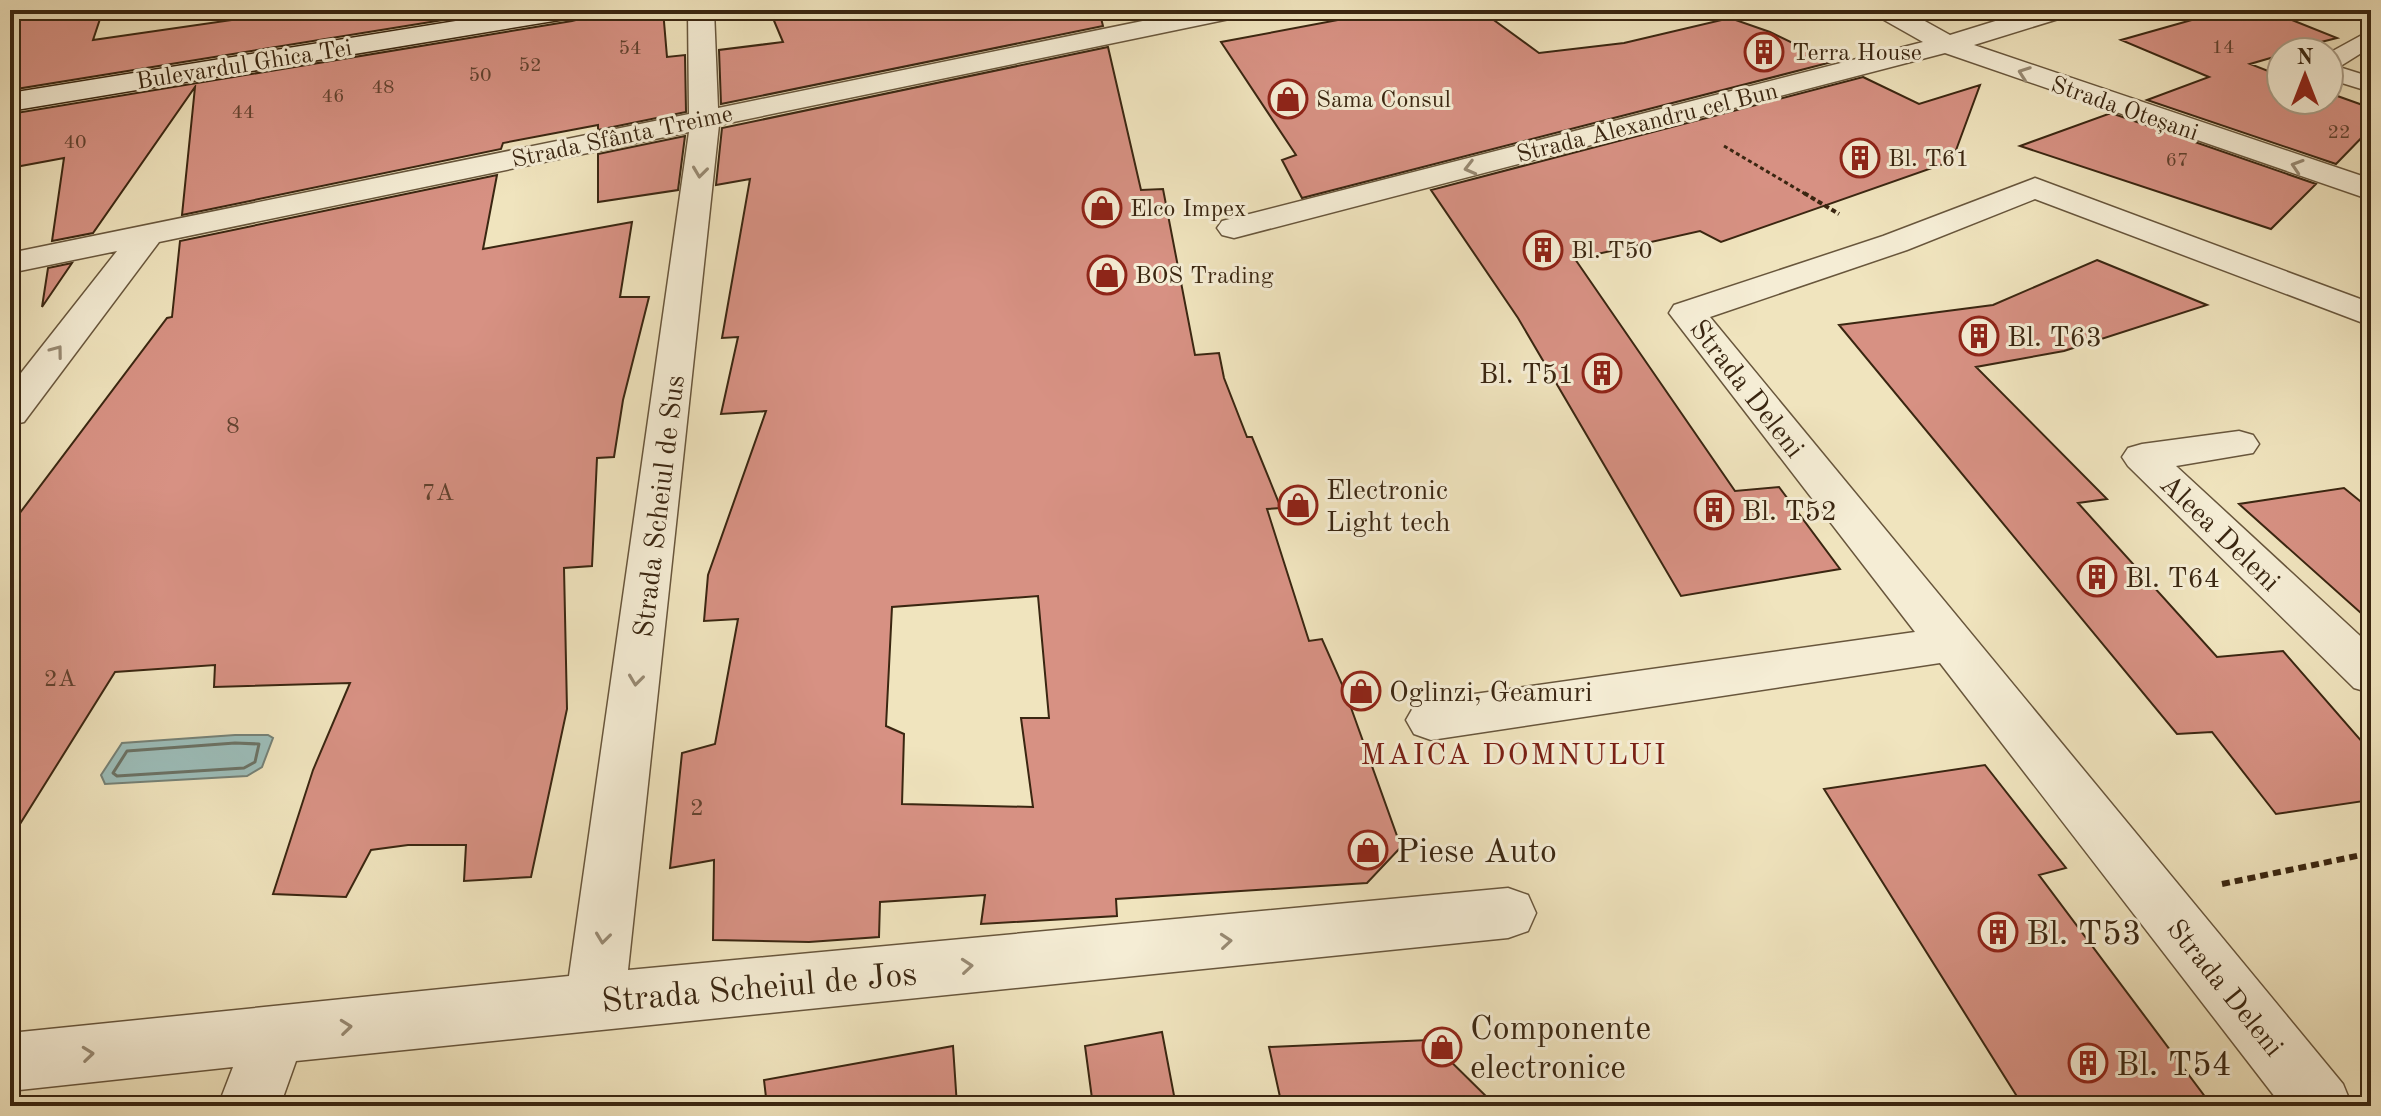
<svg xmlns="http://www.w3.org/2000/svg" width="2381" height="1116" font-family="'Old Standard TT',serif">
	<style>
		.water { fill: #9cbdb9; stroke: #758176; stroke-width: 2 }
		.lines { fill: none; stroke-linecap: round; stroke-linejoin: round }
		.shore { stroke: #6b7265; stroke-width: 3 }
		.building { fill: #d79183; stroke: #3a2611; stroke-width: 2; fill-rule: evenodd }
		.lane-casing { stroke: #68563c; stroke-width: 3 }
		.street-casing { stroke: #68563c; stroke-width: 3 }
		.secondary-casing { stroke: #3a2611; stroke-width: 3 }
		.path-far2 { stroke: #3a2611; stroke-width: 3; stroke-dasharray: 4 3; stroke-linecap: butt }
		.path-far1 { stroke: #3a2611; stroke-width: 4; stroke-dasharray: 5 3; stroke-linecap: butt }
		.path { stroke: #3a2611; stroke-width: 6; stroke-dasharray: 8 5; stroke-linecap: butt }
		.lane { fill: #f5edd5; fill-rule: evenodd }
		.street { fill: #f5edd5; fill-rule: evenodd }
		.secondary { fill: #f5edd5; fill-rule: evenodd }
		.oneway { stroke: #988a73 }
		.labels { text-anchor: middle; stroke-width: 6; stroke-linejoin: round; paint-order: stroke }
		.far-number-label { font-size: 20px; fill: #61412e }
		.far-poi-label { font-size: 24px; fill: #3a2611; stroke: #f5edd5; text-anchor: start }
		.far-street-label { font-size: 24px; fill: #3a2611; stroke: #f5edd5 }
		.number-label { font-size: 24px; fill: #61412e }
		.poi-label { font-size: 28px; fill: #3a2611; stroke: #f5edd5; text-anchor: start }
		.street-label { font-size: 28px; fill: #3a2611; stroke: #f5edd5 }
		.neighbourhood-label { font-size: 30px; letter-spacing: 2px; fill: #7a1f14; stroke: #f5edd5 }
		.near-poi-label { font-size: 34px; fill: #3a2611; stroke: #f5edd5; text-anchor: start }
		.near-street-label { font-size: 34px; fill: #3a2611; stroke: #f5edd5 }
	</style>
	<rect width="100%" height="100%" fill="#f0e4be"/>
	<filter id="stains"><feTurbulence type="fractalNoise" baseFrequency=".0025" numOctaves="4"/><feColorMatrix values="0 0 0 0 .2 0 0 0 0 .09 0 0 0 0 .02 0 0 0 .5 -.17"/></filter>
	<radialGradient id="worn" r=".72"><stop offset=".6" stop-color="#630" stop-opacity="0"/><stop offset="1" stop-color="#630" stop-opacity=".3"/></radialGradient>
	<!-- water -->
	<path class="water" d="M235,735h33l5,3 -11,29 -15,9 -142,8 -4,-9 21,-32z"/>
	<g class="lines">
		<!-- shore -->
		<path class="shore" d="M235,743l24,1 -4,18 -11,6 -127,8 -4,-3 14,-22z"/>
	</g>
	<!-- building -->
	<path class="building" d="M10,10h93l-10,30 173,-25v-5h239l-495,80z
		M588,10h75l4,47 18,-2 1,57 -88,18v-5l-95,18 -2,6 -319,66 13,-128 -102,146 -41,8 12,-83 -54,10v-54l562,-93 12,-3z
		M809,10h290l4,16 -382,78 -2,-54 64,-8 -11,-26z
		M1391,10h89l59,43 85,-10 106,-25 40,14 62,30 -530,136 -20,-38 14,-5 -75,-113z
		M2227,10h40l70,28 -56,14v3l-31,9 31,12v24h48v-7l42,15v20l-35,36 -189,-64 62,-23 -88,-37z
		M1108,47l33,143 22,-1 32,166 24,-2 5,25 23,59h5l29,71 -14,1 42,132 13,-2 23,52 56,156 -34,36 -251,16 1,17 -136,8 4,-29 -105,7 -1,35 -70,5 -96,-2 1,-80 -44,8 12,-115 33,-9 23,-125 -34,2 4,-46 58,-164 -45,3 17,-77 -16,1 28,-159 -34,6 6,-57zM1038,596l11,122h-28l12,89 -131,-3 2,-70 -18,-8 6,-119z
		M1863,77l56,27 61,-19 -28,76 -231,81 -21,-11 -125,28 160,232 44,-4 61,82 -159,27 -163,-278 -87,-128z
		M2111,113l205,71 -45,45 -251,-83z
		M685,136l-7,54 -80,12v-48z
		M497,175l-14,74 149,-27 -12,75h29l-26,103 -9,57 -17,1 -5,108 -28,2 3,141 -36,168 -67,4 2,-36h-58l-37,5 -25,47 -73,-3 40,-124 37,-87 -136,4 1,-22 -100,7 -105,168v-314l157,-208 5,-1 8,-76z
		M2097,260l110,45 -143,46 -88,16 131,132 -29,4 139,154 66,-6 88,101v48l-95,14 -64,-82 -35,2 -338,-409 154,-20z
		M72,263l-30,44 6,-39z
		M2344,488l27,22v112l-132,-118z
		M1985,765l81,103 -27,7 173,231h-189l-199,-317z
		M1162,1032l14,74h-83l-8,-60z
		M1429,1040l67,66h-214l-13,-59z
		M953,1046l4,60h-190l-3,-26z"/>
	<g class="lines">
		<!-- lane casing -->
		<g class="lane-casing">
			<path id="lane" d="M2345,10h26v12l-23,-7z
				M2371,30v17l-32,20 32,10v15l-42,-13v-26z"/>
		</g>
		<!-- street casing -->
		<g class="street-casing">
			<path id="street" d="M688,10h26l4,98 478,-98h51l-4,6 -9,2 -515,107 -91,845 880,-82 20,7 8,18 -8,18 -20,7 -1212,123 -16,45h-62l15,-39 -223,24v-58l559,-57 120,-844 -530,110 -135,180 -14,3v-38l107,-136 -107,22v-20l679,-139z
				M1873,10h32l45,25 81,-25h41l-4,6 -94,29 397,134v21l-426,-147 -711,185 -12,-3 -5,-7 5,-7 701,-179 -46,-26z
				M2035,178l336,125v23l-336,-127 -128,51 -197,67 633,767 9,22h-70l-342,-443 -509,77 -17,-6 -8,-14 8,-14 17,-6 484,-68 -246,-319 5,-8 209,-69z
				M2239,431l14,4 6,9 -6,9 -77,13 195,180v47l-17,-5 -226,-222 -6,-9 6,-9 14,-4z"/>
		</g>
		<!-- secondary casing -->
		<g class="secondary-casing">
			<path id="secondary" d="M524,10h61l-4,6 -9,2 -562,93v-18z"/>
		</g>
		<!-- path-far2 -->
		<path class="path-far2" d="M1724,146l83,49"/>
		<!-- path-far1 -->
		<path class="path-far1" d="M1804,193l35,21"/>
		<!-- path -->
		<path class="path" d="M2222,884l149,-31"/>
		<!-- lane -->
		<use href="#lane" class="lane"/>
		<!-- street -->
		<use href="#street" class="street"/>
		<!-- secondary -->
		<use href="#secondary" class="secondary"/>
	</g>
	<!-- one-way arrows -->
	<defs><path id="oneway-chevron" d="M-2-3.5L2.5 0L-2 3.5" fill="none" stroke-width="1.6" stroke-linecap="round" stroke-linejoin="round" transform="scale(2)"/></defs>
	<g class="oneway">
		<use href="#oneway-chevron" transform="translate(2024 73) rotate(-160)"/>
		<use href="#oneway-chevron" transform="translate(2297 166) rotate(-162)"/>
		<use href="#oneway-chevron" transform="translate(1470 168) rotate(166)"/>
		<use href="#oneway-chevron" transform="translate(700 172) rotate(97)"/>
		<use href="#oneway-chevron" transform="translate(57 351) rotate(-53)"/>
		<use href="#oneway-chevron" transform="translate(636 680) rotate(97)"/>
		<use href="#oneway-chevron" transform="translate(603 938) rotate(97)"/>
		<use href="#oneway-chevron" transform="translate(1226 941) rotate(-5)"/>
		<use href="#oneway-chevron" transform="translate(967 966) rotate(-5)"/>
		<use href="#oneway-chevron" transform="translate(346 1027) rotate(-6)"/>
		<use href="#oneway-chevron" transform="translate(88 1054) rotate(-6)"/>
	</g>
	<!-- icons -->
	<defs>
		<g id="building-ring" transform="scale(2)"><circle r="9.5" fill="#f5edd5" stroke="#8f2418" stroke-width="1.5"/><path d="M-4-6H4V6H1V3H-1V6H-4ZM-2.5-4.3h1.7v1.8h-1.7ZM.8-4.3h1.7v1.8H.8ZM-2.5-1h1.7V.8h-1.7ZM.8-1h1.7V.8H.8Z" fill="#8f2418"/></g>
		<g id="shop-ring" transform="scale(2)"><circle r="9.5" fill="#f5edd5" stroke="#8f2418" stroke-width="1.5"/><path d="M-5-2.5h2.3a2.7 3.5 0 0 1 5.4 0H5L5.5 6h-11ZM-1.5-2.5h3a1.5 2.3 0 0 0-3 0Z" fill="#8f2418"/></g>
	</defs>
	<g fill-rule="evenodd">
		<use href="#building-ring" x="1764" y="52"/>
		<use href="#shop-ring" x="1288" y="99"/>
		<use href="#building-ring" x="1860" y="158"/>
		<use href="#shop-ring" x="1102" y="208"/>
		<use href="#building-ring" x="1543" y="250"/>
		<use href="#shop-ring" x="1107" y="275"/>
		<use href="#building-ring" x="1979" y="336"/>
		<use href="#building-ring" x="1602" y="373"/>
		<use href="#shop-ring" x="1298" y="505"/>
		<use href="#building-ring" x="1714" y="510"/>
		<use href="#building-ring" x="2097" y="577"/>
		<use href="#shop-ring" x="1361" y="691"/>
		<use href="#shop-ring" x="1368" y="850"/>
		<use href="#building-ring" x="1998" y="932"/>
		<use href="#shop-ring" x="1442" y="1047"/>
		<use href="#building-ring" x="2088" y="1063"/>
	</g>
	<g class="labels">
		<!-- far-number labels -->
		<g class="far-number-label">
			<text x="2223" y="53">14</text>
			<text x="630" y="54">54</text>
			<text x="530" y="71">52</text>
			<text x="480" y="81">50</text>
			<text x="383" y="93">48</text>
			<text x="333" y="102">46</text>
			<text x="243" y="118">44</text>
			<text x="2339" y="138">22</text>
			<text x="75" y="148">40</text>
			<text x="2177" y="166">67</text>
		</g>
		<!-- far-poi labels -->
		<g class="far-poi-label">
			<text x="1792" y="60">Terra House</text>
			<text x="1316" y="107">Sama Consul</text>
			<text x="1888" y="166">Bl. T61</text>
			<text x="1130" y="216">Elco Impex</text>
			<text x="1571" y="258">Bl. T50</text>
			<text x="1135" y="283">BOS Trading</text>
		</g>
		<!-- far-street labels -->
		<g class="far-street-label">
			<text transform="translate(244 64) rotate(-9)" y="8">Bulevardul Ghica Tei</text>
			<text transform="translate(2125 108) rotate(19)" y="8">Strada Oteșani</text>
			<text transform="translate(1647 122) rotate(-14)" y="8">Strada Alexandru cel Bun</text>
			<text transform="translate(622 136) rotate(-12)" y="8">Strada Sfânta Treime</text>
		</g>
		<!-- number labels -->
		<g class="number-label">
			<text x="233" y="433">8</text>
			<text x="438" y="500">7A</text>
			<text x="60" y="686">2A</text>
			<text x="697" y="815">2</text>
		</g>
		<!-- poi labels -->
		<g class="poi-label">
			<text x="2007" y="346">Bl. T63</text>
			<text x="1574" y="383" text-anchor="end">Bl. T51</text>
			<text x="1326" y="499">Electronic<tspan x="1326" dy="32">Light tech</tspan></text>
			<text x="1742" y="520">Bl. T52</text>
			<text x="2125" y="587">Bl. T64</text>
			<text x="1389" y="701">Oglinzi, Geamuri</text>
		</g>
		<!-- street labels -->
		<g class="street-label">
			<text transform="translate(1748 388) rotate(52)" y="10">Strada Deleni</text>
			<text transform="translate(658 506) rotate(-83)" y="10">Strada Scheiul de Sus</text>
			<text transform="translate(2221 532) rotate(44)" y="10">Aleea Deleni</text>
			<text transform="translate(2226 987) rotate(51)" y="10">Strada Deleni</text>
		</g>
		<!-- neighbourhood labels -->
		<g class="neighbourhood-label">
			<text x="1514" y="764">MAICA DOMNULUI</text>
		</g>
		<!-- near-poi labels -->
		<g class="near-poi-label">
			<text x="1396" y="862">Piese Auto</text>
			<text x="2026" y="944">Bl. T53</text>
			<text x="1470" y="1039">Componente<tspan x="1470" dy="39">electronice</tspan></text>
			<text x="2116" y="1075">Bl. T54</text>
		</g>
		<!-- near-street labels -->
		<g class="near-street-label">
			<text transform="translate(759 986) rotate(-5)" y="12">Strada Scheiul de Jos</text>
		</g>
	</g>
	<!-- margin -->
	<rect width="2381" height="1116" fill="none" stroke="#f0e4be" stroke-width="40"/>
	<rect x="12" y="12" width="2357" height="1092" fill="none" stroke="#3a2611" stroke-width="4"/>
	<rect x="20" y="20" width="2341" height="1076" fill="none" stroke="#3a2611" stroke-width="2"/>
	<!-- north arrow -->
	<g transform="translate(2305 76)"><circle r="38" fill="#f5edd5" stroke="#aa9d87" stroke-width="2"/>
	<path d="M0-6L14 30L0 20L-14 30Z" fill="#8f2418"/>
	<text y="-12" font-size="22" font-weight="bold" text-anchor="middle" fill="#3a2611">N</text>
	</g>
	<rect width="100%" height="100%" filter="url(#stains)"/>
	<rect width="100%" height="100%" fill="url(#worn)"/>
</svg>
